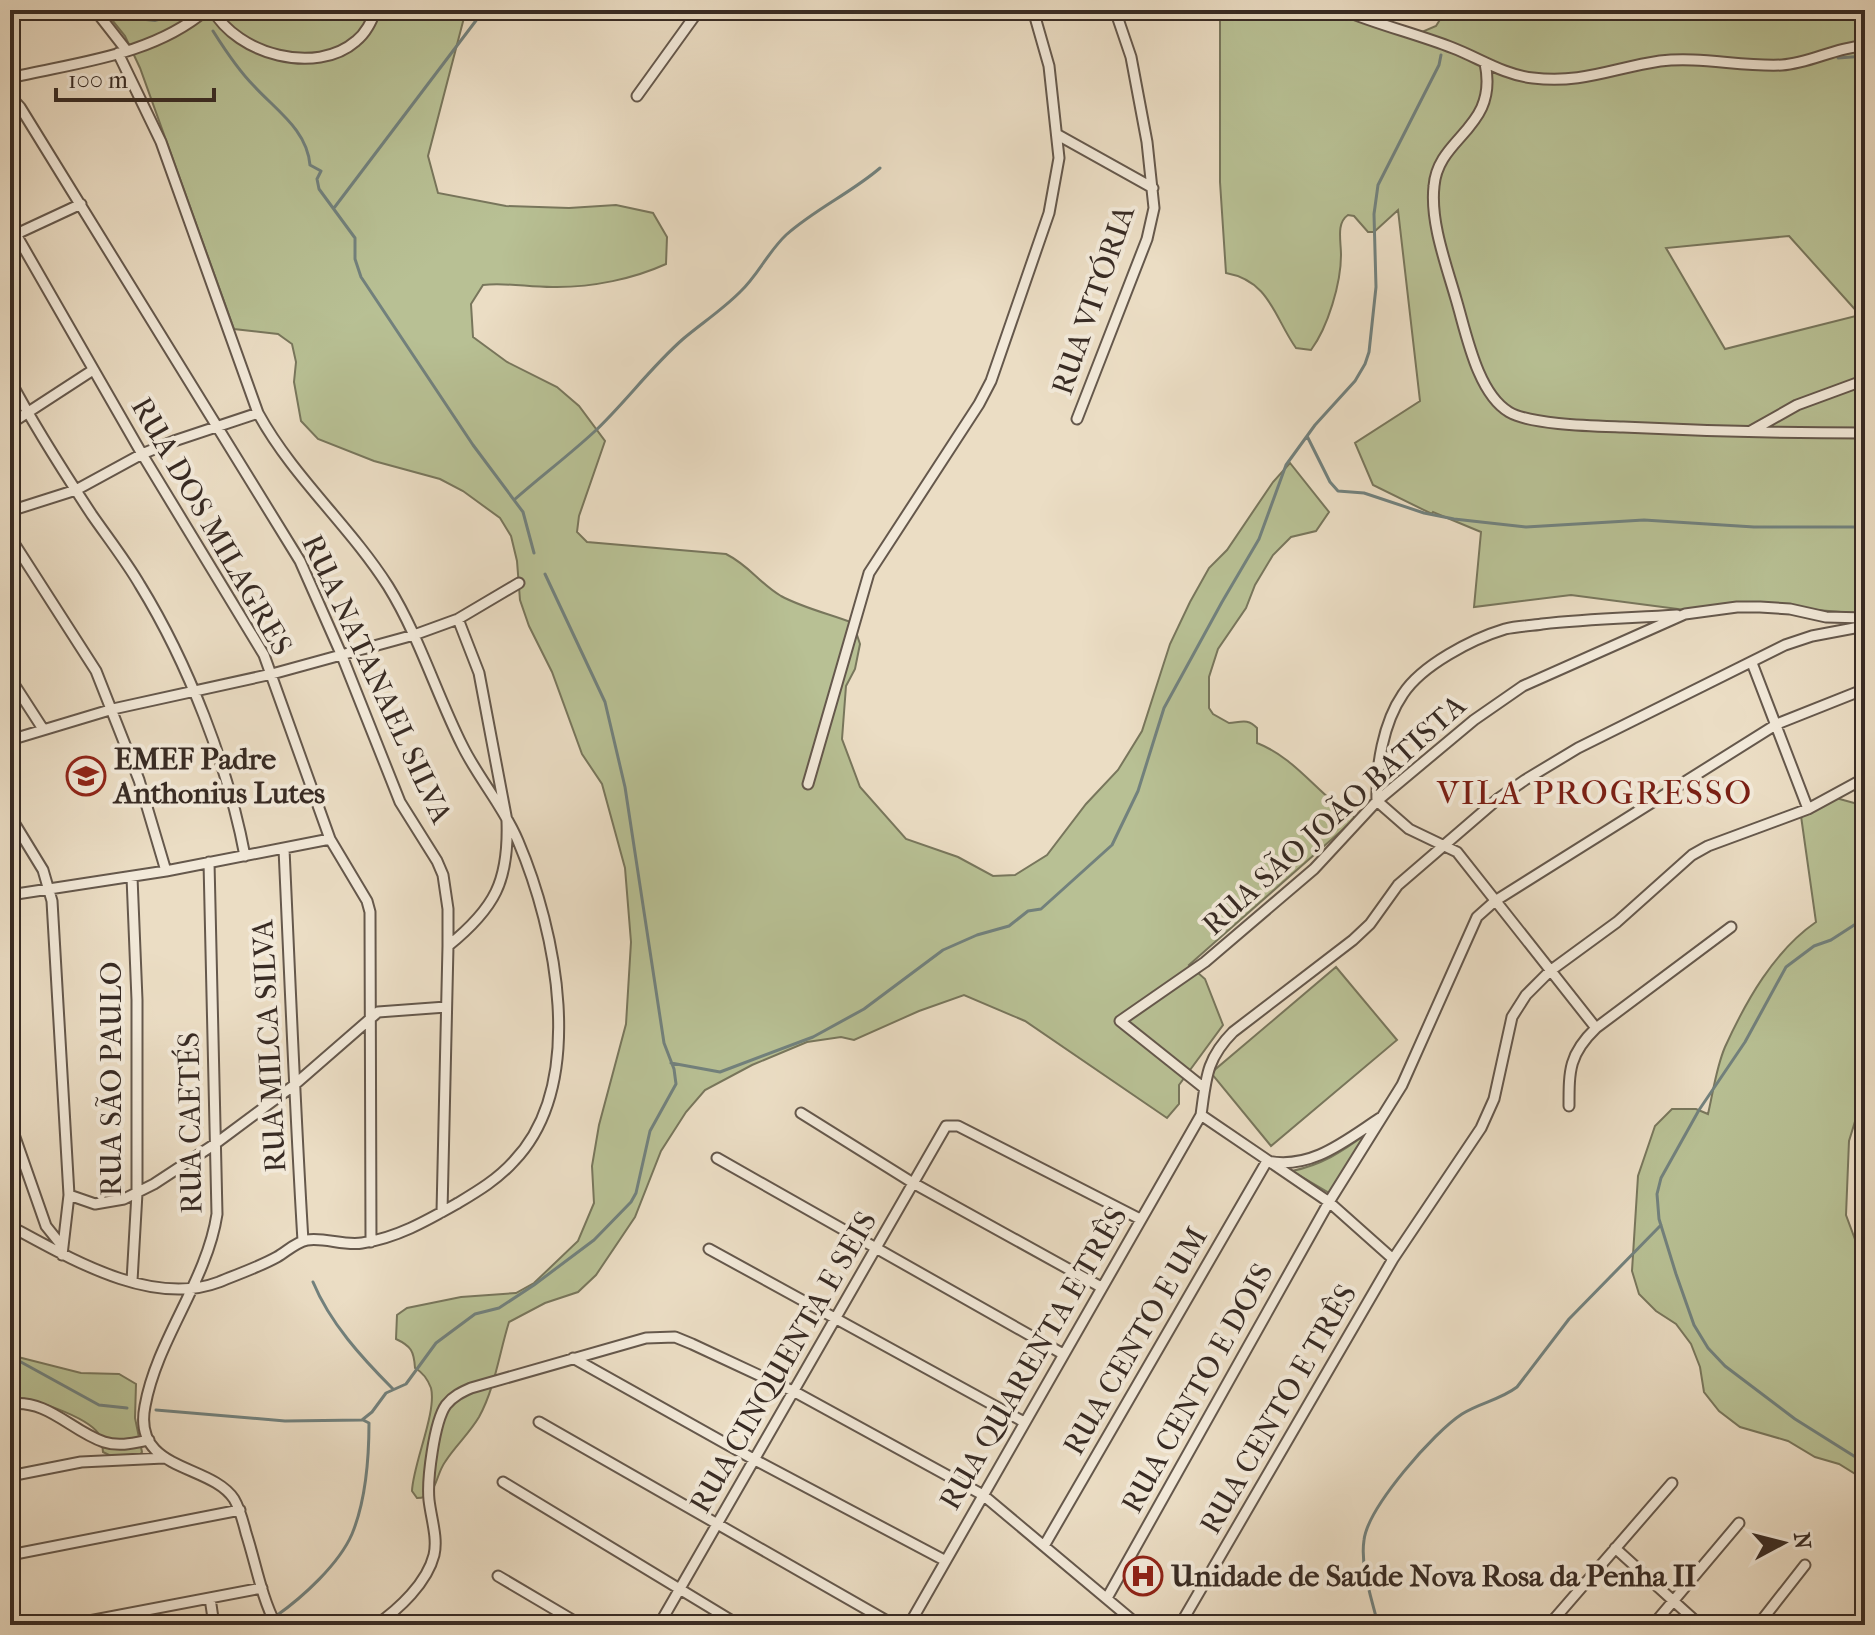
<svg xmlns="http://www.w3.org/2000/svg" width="1875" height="1635" font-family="'IM FELL French Canon',serif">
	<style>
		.green { fill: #b8c094; stroke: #78765c; stroke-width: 2; fill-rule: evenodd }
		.water { fill: #99bbb9; stroke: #72817d; stroke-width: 2 }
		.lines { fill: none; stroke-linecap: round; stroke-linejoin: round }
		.stream { stroke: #72817d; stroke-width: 3 }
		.street-casing { stroke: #65584c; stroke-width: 13 }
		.street { stroke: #f2e9d9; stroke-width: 9 }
		.labels { text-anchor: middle; stroke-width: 8; stroke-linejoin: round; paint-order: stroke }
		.street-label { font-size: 30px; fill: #382b24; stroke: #f2e9d9 }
		.poi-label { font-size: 30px; font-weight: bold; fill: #382b24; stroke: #f2e9d9; text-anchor: start }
		.quarter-label { font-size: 34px; letter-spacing: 2px; fill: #7a1f14; stroke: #f2e9d9 }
	</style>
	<rect width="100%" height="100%" fill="#ebddc4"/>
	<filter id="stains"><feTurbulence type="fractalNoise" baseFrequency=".0025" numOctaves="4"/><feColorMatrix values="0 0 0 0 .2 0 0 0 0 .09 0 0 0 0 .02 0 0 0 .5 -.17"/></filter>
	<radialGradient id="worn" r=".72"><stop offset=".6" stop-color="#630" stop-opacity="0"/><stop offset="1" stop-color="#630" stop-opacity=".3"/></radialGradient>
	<!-- green -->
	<path class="green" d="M104,10h20l4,8 40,-1 5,-7h293l-38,146 10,37 68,13 63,2 47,-3 37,8 14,24 -1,27c-33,15 -73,23 -109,23 -25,1 -50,-5 -74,-2l-12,19 2,33 34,25 50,25 22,19 26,35 -26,75 -2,16 10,10 139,12c24,12 33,29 55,42 22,12 49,18 72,27l7,21 -5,25 -9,17 -4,53 18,48 46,52 52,18 35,19 22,-1 32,-20 39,-51 32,-34 24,-39 28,-87 20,-42 19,-34 18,-18 46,-68 17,-19 39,49 -13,19 -25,6 -18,18 -18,30 -9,23 -28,41 -9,28v31l4,6 16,9c12,-1 19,-5 28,5v15c41,16 62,54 99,75l-167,147 16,14 18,46 -44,60v19l-12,14 -142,-97 -61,-26 -45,16 -65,29 -13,-3 -34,5 -55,23 -47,25 -19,22 -25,39 -26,66 -39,58 -18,17 -33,11 -36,19c-10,32 -14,66 -30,95 -10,17 -24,29 -34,45 -10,14 -8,36 -28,36l-5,-7c1,-27 25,-79 19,-103 -3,-8 -9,-16 -16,-20 -1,-17 -4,-22 -19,-29l1,-24 10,-7 54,-11 55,-4 18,-10 44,-42 16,-38 -2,-37 7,-41 27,-101 5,-82 -6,-74 -23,-84 -20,-30 -30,-82 -23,-46 -9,-26 -3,-39 -6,-25 -11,-18 -37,-27 -23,-12 -66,-18 -56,-22 -17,-18 -7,-39 2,-20 -4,-18 -14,-10 -44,-5 -94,-261 -15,-32z
		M1220,10h125l70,25 21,-9 10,-16h419v604l-121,-10 -51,7 -122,-16 -97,12 7,-75 -48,-20 -1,2 -59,-29 -18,-42 65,-42 -22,-191 -24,22h-6l-14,-16 -6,-1c-12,8 -7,26 -7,40 0,28 -13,72 -30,95l-15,-2c-22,-31 -26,-67 -70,-75l-6,-91zM1789,236l71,79 -135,34 -59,-101z
		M1836,798l29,8v283l-16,52 -3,74 13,35 6,6v224l-26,-16 -24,-7 -27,-16 -48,-14 -21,-16 -15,-19 -4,-25 -9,-23 -15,-20 -20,-13 -17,-17 -7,-23 6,-95 17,-50 17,-17h24l12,5c5,-21 8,-46 17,-67 21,-46 49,-96 91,-125l-15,-106z
		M1336,967l61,73 -126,106 -60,-73z
		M1366,1134l-35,60 -39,-23c29,-6 50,-19 74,-37z
		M10,1355l71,18 38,1 17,10 -1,34 7,34 -4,5h-25l-10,-5c-1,-7 0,-13 -4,-18 -13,-18 -67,-36 -89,-37z"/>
	<!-- water -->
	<path class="water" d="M124,10h49l-4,7 -14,4 -27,-3z"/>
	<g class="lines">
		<!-- stream -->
		<path class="stream" d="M1442,10l1,5
			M213,31c12,19 25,39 41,55 23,25 53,44 56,79l11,6 -4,8 2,10 36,49v21l6,18 112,168 50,67 11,41
			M1838,58l27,-2
			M334,208l150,-198
			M1307,436l23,46 8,9 26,2 60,20 30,6 72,8 118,-7 110,7h111
			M514,500c26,-23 54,-44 80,-68 31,-29 56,-64 89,-93 19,-16 39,-29 57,-47 18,-17 28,-40 46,-57 29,-26 65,-42 94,-67
			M1865,918l-34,22 -17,6 -28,21 -41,75 -46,68 -38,68 -4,16 2,25 17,55 18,51 14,23 17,18 70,53 70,44
			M671,1063l49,9 93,-35 51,-28 79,-59 34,-15 32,-9 19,-15 13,-2 71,-64 26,-54 26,-83 58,-106 37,-63 27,-74 29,-40 40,-44 10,-17 4,-12 7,-65 -2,-73 4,-29 61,-120 2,-10
			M313,1282c17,41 49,76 80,107
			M10,1356l89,49 28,3
			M156,1410l129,11 77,-1 10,-8 14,-19 20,-9 30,-41 39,-29 24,-6 35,-23 60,-45 37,-38 5,-9 14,-62 26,-47 -2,-15 -10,-26 -39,-256 -20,-85 -60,-128
			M276,1616c27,-19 63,-52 76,-82 14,-34 17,-76 17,-111l-6,-3
			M1378,1625c-6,-26 -18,-58 -14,-85 4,-33 70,-108 98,-126 17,-11 38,-14 55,-27l52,-68 92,-94"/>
		<!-- street casing -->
		<g class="street-casing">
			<path id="street" d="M95,10l32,41
				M213,10c24,44 103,66 143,31 10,-8 15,-19 20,-31
				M1343,10c36,15 74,24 110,38 26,10 51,27 80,30 49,6 80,-10 127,-17 40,-5 81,6 122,4 29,-2 54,-18 83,-19
				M1485,63c14,66 -47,73 -51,123 -4,36 12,78 22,113 10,33 21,94 53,113 22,13 87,14 114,15 80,4 161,6 242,6
				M10,78c67,-16 142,-22 196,-68
				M10,96l10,11 280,454 42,95 58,146 37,59 6,14 5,34v37l-6,266
				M637,96l62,-86
				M1058,135l95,53
				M10,224l132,230 122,201 66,184 37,62 3,11 1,330
				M10,237l71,-33
				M10,380c24,46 53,91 82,135 16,23 34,46 48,70 48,78 88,181 105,271
				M1077,419l70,-180 7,-31 -7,-66 -16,-85 -16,-47
				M10,424l83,-54
				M1751,431l46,-26 68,-25
				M10,511l66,-21 66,-36 32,-13 84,-28
				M10,537l86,134 43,109 27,91
				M1752,663l56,146
				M10,678l33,51
				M10,740l103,-31 159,-35 142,-39 44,-16 61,-36
				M808,784l61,-211 110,-169 12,-23 58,-168 10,-55 -10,-92 -16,-56
				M10,816l33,54 9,31 17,294 -7,60
				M284,849c6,130 11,261 19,392
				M209,862l8,352c-10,67 -60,125 -72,192 -13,66 65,57 89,93 6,10 9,22 12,34 10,31 15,63 30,92
				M132,877l5,123v193l-5,88
				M10,895l156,-24 164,-32
				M448,946c47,-38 61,-65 59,-125l-28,-148 -21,-54
				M1596,1028l-139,-176 -48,-23 -32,-28c-1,-34 6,-78 26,-107 19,-29 69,-55 102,-65 12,-3 25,-3 37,-5 45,-5 90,-6 135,-9
				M1204,1088l-84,-67 85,-59 109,-93 63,-68 97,-81 49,-34 162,-72 52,-7h23l30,2 36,8 39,1
				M1569,1106c0,-36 0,-52 27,-78l135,-101
				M801,1113l112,70 188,104
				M1201,1115l128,87 64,57
				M10,1123l36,103 16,20
				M717,1158l346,196
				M69,1195l26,9 29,-5 30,-15 61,-40 78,-58 85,-74 68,-5
				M10,1226c58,31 141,82 209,56 19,-8 40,-15 58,-25 9,-5 19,-15 30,-17 17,-3 37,6 55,3 35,-5 66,-23 96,-40 20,-12 40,-24 56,-42 74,-78 42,-231 4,-320 -14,-34 -40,-63 -56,-96 -26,-52 -43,-109 -74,-159 -39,-61 -95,-109 -130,-173l-97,-271 -43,-89
				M709,1249l315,173
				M573,1358l182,102 189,100
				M10,1404c38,-5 61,27 94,38 15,5 30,1 45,-2
				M539,1422l355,203
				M10,1476l71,-14 83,-4
				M503,1482l236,143
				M1044,1546l223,-385c44,9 78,-20 113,-43
				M1615,1548l85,77
				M10,1555l230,-45
				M498,1576l83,49
				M210,1598l4,27
				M1107,1598l222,-396 73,-117 75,-168 18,-16 282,-177 88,-35
				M68,1625l194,-37
				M376,1625c23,-16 51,-42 58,-70 4,-17 -3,-37 -5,-55 -2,-20 5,-78 17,-95 7,-9 16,-13 25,-17l175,-50 29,-1 17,7 103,48 188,103 155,130
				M659,1625l287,-499h12l182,93
				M909,1625l292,-510c5,-36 5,-56 32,-83l120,-92 17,-16 28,-39 101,-87 26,-18 53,-32 207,-103 27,-9 53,-10
				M1180,1625l213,-366 88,-131 13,-29 18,-82 14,-22 24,-24 67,-49 75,-67 16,-9 100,-37 57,-31
				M1549,1625l123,-142
				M1653,1625l86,-102
				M1758,1625l47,-60"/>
		</g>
		<!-- street -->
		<use href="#street" class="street"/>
	</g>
	<!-- icons -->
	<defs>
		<g id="school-ring" transform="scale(2)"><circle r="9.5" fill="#f2e9d9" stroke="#8f2418" stroke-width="1.5"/><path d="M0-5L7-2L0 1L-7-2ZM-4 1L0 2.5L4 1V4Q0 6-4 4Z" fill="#8f2418"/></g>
		<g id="hospital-ring" transform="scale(2)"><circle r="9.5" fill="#f2e9d9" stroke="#8f2418" stroke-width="1.5"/><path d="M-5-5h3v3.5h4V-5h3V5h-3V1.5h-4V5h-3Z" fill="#8f2418"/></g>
	</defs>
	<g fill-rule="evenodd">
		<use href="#school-ring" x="86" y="776"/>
		<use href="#hospital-ring" x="1143" y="1576"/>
	</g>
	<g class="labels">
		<!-- street labels -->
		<g class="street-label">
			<text transform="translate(1093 300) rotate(-71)" y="10">RUA VITÓRIA</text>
			<text transform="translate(212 526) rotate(60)" y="10">RUA DOS MILAGRES</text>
			<text transform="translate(377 679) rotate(65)" y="10">RUA NATANAEL SILVA</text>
			<text transform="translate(1334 815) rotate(-42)" y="10">RUA SÃO JOÃO BATISTA</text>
			<text transform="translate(269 1046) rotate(-93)" y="10">RUA MILCA SILVA</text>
			<text transform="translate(111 1079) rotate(-90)" y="10">RUA SÃO PAULO</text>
			<text transform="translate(190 1123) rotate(-91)" y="10">RUA CAETÉS</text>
			<text transform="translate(1135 1341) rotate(-60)" y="10">RUA CENTO E UM</text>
			<text transform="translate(1033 1358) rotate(-60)" y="10">RUA QUARENTA E TRÊS</text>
			<text transform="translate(783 1362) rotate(-60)" y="10">RUA CINQUENTA E SEIS</text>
			<text transform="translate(1197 1388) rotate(-61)" y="10">RUA CENTO E DOIS</text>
			<text transform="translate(1278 1409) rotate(-60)" y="10">RUA CENTO E TRÊS</text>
		</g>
		<!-- poi labels -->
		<g class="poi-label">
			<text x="114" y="769">EMEF Padre<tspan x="114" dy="34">Anthonius Lutes</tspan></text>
			<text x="1171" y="1586">Unidade de Saúde Nova Rosa da Penha II</text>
		</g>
		<!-- quarter labels -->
		<g class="quarter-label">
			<text x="1595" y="804">VILA PROGRESSO</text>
		</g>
	</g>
	<!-- margin -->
	<rect width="1875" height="1635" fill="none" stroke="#ebddc4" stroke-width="40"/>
	<rect x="12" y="12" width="1851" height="1611" fill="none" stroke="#382b24" stroke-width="4"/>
	<rect x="20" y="20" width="1835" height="1595" fill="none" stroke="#382b24" stroke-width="2"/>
	<!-- north arrow -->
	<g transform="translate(1783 1543) rotate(83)" stroke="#f2e9d9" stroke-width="6" paint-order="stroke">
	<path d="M0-6L14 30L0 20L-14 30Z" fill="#382b24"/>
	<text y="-12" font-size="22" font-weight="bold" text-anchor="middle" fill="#382b24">N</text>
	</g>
	<!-- scale -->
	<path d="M56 88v12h158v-12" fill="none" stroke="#382b24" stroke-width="4"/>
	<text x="68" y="88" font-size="24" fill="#382b24" stroke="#f2e9d9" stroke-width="6" paint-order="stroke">100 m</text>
	<rect width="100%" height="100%" filter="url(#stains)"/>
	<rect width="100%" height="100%" fill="url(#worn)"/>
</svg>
